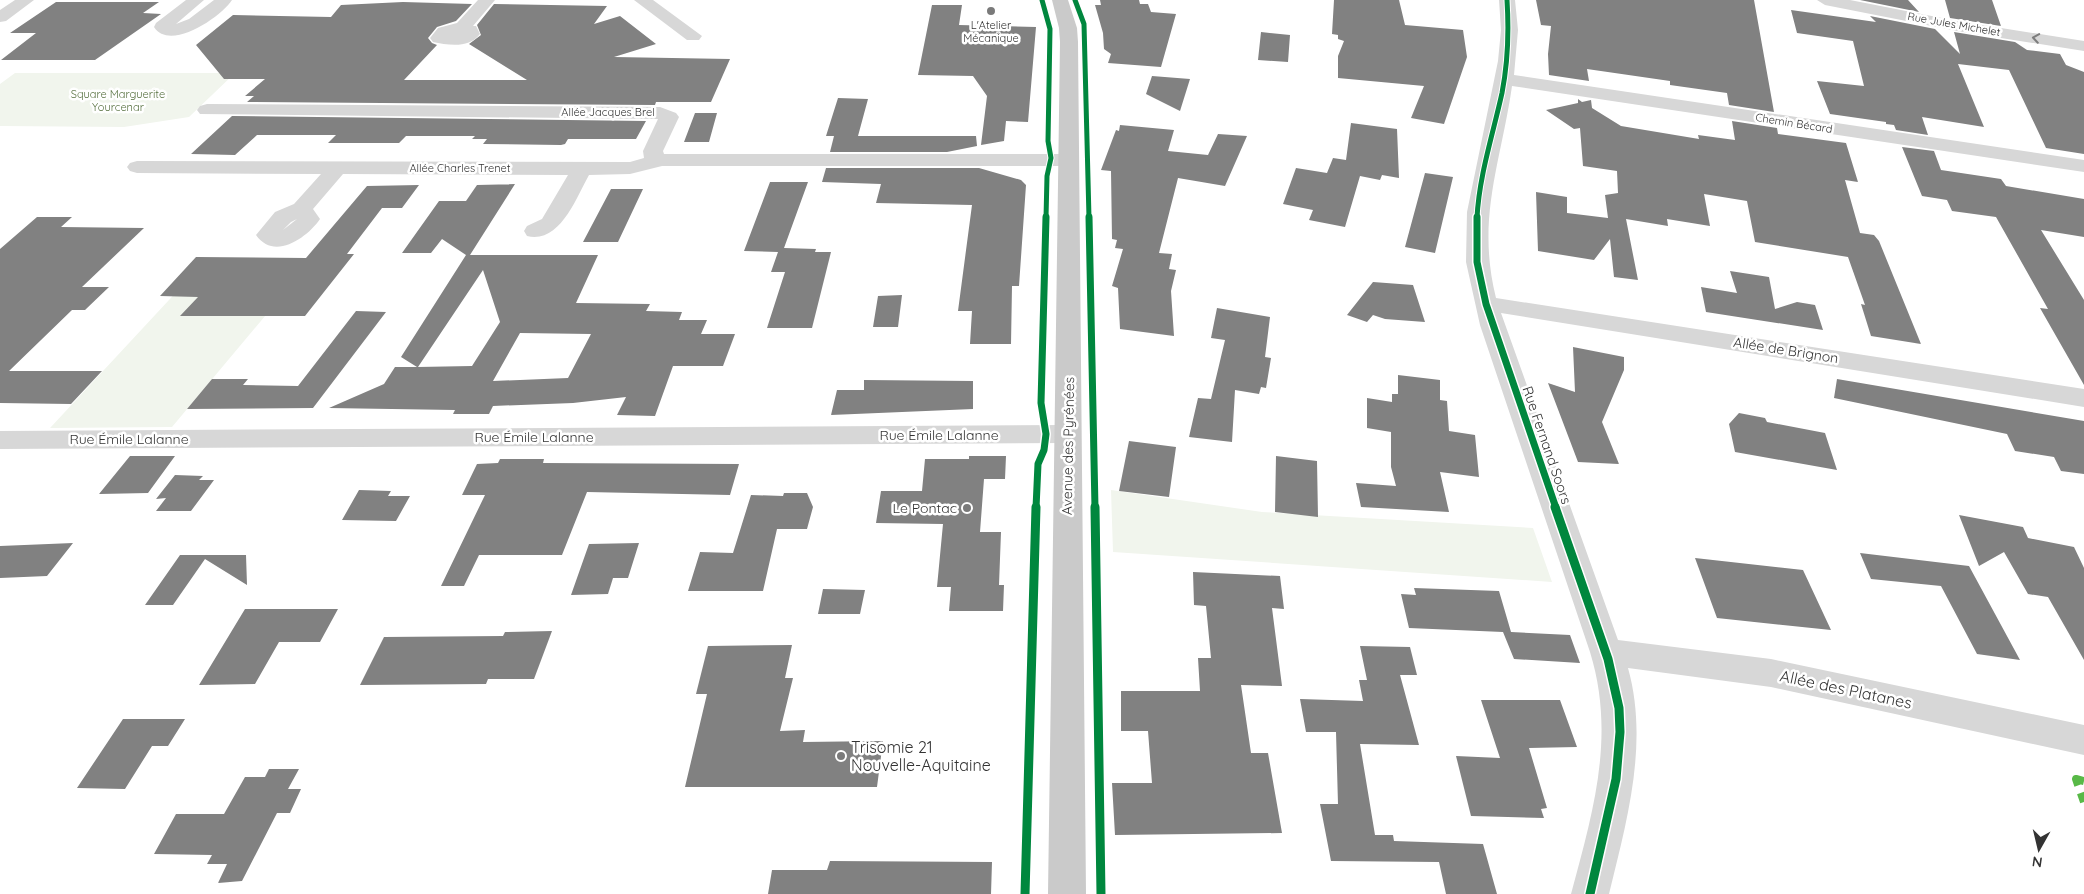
<svg xmlns="http://www.w3.org/2000/svg" width="2084" height="894" font-family="Quicksand,sans-serif">
	<style>
		.green { fill: #f1f5ed }
		.building { fill: #818181; fill-rule: evenodd }
		.lines { fill: none; stroke-linecap: round; stroke-linejoin: round }
		.minor { fill: #d7d7d7; fill-rule: evenodd }
		.major { fill: #cacaca; fill-rule: evenodd }
		.quiet { stroke: #58b947; stroke-width: 8; stroke-dasharray: 15 8; stroke-linecap: butt }
		.cycleway-far2-casing { stroke: #fff; stroke-width: 7 }
		.cycleway-far1-casing { stroke: #fff; stroke-width: 10 }
		.cycleway-casing { stroke: #fff; stroke-width: 12 }
		.cycleway-far2 { stroke: #00873e; stroke-width: 5 }
		.cycleway-far1 { stroke: #00873e; stroke-width: 7 }
		.cycleway { stroke: #00873e; stroke-width: 9 }
		.oneway { stroke: #7d7d7d }
		.poi-dot { fill: #7a7a7a; stroke: #fff; stroke-width: 2 }
		.labels { text-anchor: middle; stroke-width: 5; stroke-linejoin: round; paint-order: stroke }
		.far-street-label { font-size: 11px; fill: #333; stroke: #fff }
		.far-poi-label { font-size: 11px; fill: #333; stroke: #fff }
		.far-park-label { font-size: 11px; fill: #56703f; stroke: #fff }
		.street-label { font-size: 14px; fill: #333; stroke: #fff }
		.poi-label { font-size: 14px; fill: #333; stroke: #fff; text-anchor: end }
		.near-street-label { font-size: 16px; fill: #333; stroke: #fff }
		.near-poi-label { font-size: 16px; fill: #333; stroke: #fff; text-anchor: start }
	</style>
	<rect width="100%" height="100%" fill="#fff"/>
	<!-- green -->
	<path class="green" d="M15,73h220l-46,44 -65,10 -124,-1v-42z
		M291,285l-119,142 -122,1 132,-142z
		M1111,490l151,22 271,16 19,54 -439,-30z"/>
	<!-- building -->
	<path class="building" d="M1100,0h39l1,4h8l3,8 25,2 -15,53 -53,-4 3,-9 -7,-5 -1,-16 -8,-28h6z
		M1334,0h65l6,25 58,5 4,27 -23,67 -33,-6 13,-32 -86,-8v-22l6,-15 -6,-2v-4l-6,-1z
		M1536,0h218l20,112 -45,-7 -2,-12 -57,-8v-4l-83,-12 2,12 -40,-6 -1,-21 3,-28 -10,-1z
		M1860,0h48l11,12z
		M1945,0h47l9,26 -51,-8z
		M56,2h103l-16,11 18,1 -66,46h-94l35,-27h-26z
		M403,2l69,2 -16,17 -19,6 -9,11 4,5 5,2 -33,35h123l-58,-36 12,-9 -4,-10 17,-21 113,2 -13,18 26,-8 36,28 -42,13 116,2 -19,43h-55l-1,3 -408,-3 7,-6h-9l20,-17h-41l-28,-34 37,-30 98,2 10,-12z
		M932,5h30l-3,20 77,2 -8,95 -22,-1 -2,20 -23,4 6,-49 -14,-20 -55,-1z
		M1791,10l85,12 -6,-6 65,13 25,25 -6,-22 61,10 12,8 33,4 6,11 18,7v82l-38,-6 -37,-78 -51,-6 26,63 -62,-10 6,18 -32,-5 -2,-5 -8,-1v-2l-56,-8 -13,-33 47,5 -11,-45 -56,-8z
		M1261,32l29,3 -2,27 -30,-2z
		M1152,76l38,3 -10,32 -34,-17z
		M838,98l30,1 -10,37h118l1,10 -30,6h-117l4,-16h-8z
		M1578,99l4,3 9,-2 1,8 29,18 78,13 -1,-4 37,5 -3,-19 45,7 1,6 68,9 12,39 -13,-2 15,53 14,2 5,6 42,103 -50,-8 -10,-32 4,1 -17,-48 -93,-15 -8,-41 -43,-7 6,32 -43,-7 1,7 -42,-7 12,61 -24,-3 -4,-38 -16,21 -56,-9 -2,-59 31,5v16l41,5 -3,-23 13,-2 -1,-22 -34,-5 -3,-38 -6,1 -28,-19 32,-7z
		M695,113h22l-8,29h-25z
		M232,116l414,5 -10,18h-68l-3,5 -4,1 -78,-1 4,-5h-15l3,-3h-69l-7,7h-71l8,-8h-79l-22,20 -44,-1z
		M1351,123l46,6 2,49 -17,-3 -2,5 -20,-4 -15,51 -36,-7 4,-10 -30,-6 13,-36 31,5 6,-15 13,2z
		M1120,125l54,5 -6,21 40,4 10,-21 29,2 -22,50 -47,-8 -19,75 13,1 -3,15 7,1 -5,21 3,45 -54,-7 -2,-41 -6,-2 11,-37 -8,-1 2,-8 -5,-1 -1,-68 -10,-1 15,-40 3,1z
		M1902,147l32,4 7,19 60,9 5,7 78,13v38l-43,-7 43,70v85l-44,-77 8,1 -52,-92 -44,-6 -5,-11 -25,-4z
		M826,168h153l42,12 5,5 -7,101h-7l-1,58h-41l2,-33h-14l14,-106 -96,-2 5,-19 -59,-2z
		M1425,173l28,4 -18,76 -30,-6z
		M770,182h38l-24,66 32,1 -1,3h16l-19,76h-45l18,-56h-14l7,-20 -34,-1z
		M515,184l-45,71h128l-22,48 74,1 -4,7 36,1 -3,8h28l-6,14h34l-12,32h-50l-18,50 -38,-1 9,-18 -53,6 -80,3 -4,8h-36l2,-4 -126,-2 55,-24 11,-17h22l-16,-10 65,-102 -24,-16 -11,14h-29l37,-52h27l11,-16zM483,270l17,52 -28,44 -54,1zM520,333l71,1 -23,44 -75,3z
		M419,185l-17,23h-20l-35,46h7l-49,62h-125l18,-19 -38,-1 36,-39 110,1 61,-72z
		M611,189h32l-25,53h-35z
		M37,217h35l-11,10 83,1 -62,59h27l-24,23h-13l-63,61h93l-31,33 -71,-1v-154z
		M1730,271l39,6 6,32 22,-7 18,3 8,25 -117,-18 -5,-25 36,6z
		M1373,282l40,3 12,37 -40,-3 -12,-4 -6,7 -20,-7z
		M902,295l-4,32h-25l5,-31z
		M1217,308l53,9 -5,40 6,1 -5,30 -5,-1 -2,7 -24,-4 -3,52 -43,-5 9,-39 13,1 14,-59 -14,-2z
		M356,311l30,1 -73,96 -126,1 25,-30h36l-5,6 55,1z
		M1573,347l51,10v13l-22,52 17,42 -41,-2 -30,-79 27,9z
		M1398,375l42,5v20l7,1 2,30 26,4 4,42 -39,-5 9,40 -88,-5 -5,-24 40,3 -5,-19v-35l-24,-4v-30l25,4v-8h6z
		M1837,379l247,42v53l-23,-3 -7,-14 -39,-6 -8,-17 -173,-36z
		M864,380l109,1v28l-142,6 6,-25h27z
		M1739,413l26,5 2,4 58,11 12,37 -102,-18 -6,-28z
		M1129,441l47,6 -7,50 -50,-6z
		M130,456h45l-27,37 -49,1z
		M969,456h37l-1,23h-21l-4,53h21l-2,53h5l-1,26h-54l2,-24h-14l6,-63 -67,-1 5,-32h41l3,-32h44z
		M1276,456l41,5 1,56 -43,-5z
		M500,459h44l-1,4 196,1 -9,31 -143,-3 -25,63h-83l-15,31h-23l44,-91h-23l15,-31 21,-1z
		M175,475l28,1 -4,4h15l-23,31h-35l10,-13 -10,1z
		M359,490l32,1 -3,5h22l-14,25 -54,-1z
		M784,493h23l6,14 -6,22h-30l-14,62h-75l12,-39 33,1 18,-58 32,1z
		M1959,515l64,12 5,11 46,9 10,21v92l-36,-63 -20,-3 -24,-42 -25,14z
		M73,543l-26,33 -47,2v-32z
		M639,543l-11,35h-15l-5,16 -37,1 18,-51z
		M1860,553l109,13 51,94 -43,-6 -36,-68 -70,-7z
		M180,555h66l1,30 -42,-26 -32,46h-28z
		M1695,558l108,12 28,60 -114,-12z
		M1193,572l87,4 4,33 -12,-1 10,78 -41,-1 10,68h17l14,80 -167,2 -3,-52h40l-4,-52h-27v-40h79l-2,-33h13l-5,-52 -12,-1z
		M1414,588l85,3 12,41 59,3 10,28 -66,-4 -11,-27 -94,-4 -8,-34 15,1z
		M823,589l42,1 -5,24h-42z
		M245,609h93l-18,33h-41l-24,42 -56,1z
		M552,631l-18,48h-46l-2,5 -126,1 24,-48 119,-1 2,-4z
		M792,645l-7,33h8l-13,53 25,-1 -2,12 80,-1 -6,46h-192l22,-93h-11l12,-48z
		M1360,646l50,1 7,28h-17l19,70 -59,-1 15,91h18l1,6 89,3 14,50h-51l-7,-32 -108,-1 -11,-57h18l-2,-72h-30l-6,-33 63,2 -4,-21h8z
		M1481,700h79l17,47 -48,1 18,60 -6,1 3,9 -73,-2 -15,-60 44,2z
		M123,719h62l-17,27h-16l-27,43 -48,-1z
		M269,769h30l-11,20h13l-11,24h-13l-35,68 -24,2 9,-19h-20l5,-9 -58,-1 22,-40h48l21,-37h20z
		M830,861l162,1 -1,32h-223l4,-24h55z"/>
	<g class="lines">
		<!-- minor -->
		<path class="minor" d="M15,0h19l-28,21 -6,1v-12z
			M186,0h18l-28,24 13,-5 25,-19h18c-11,17 -62,52 -78,27l2,-4z
			M478,0h17l-22,26h3l4,8c-11,15 -32,11 -47,8l-3,-4 8,-10 19,-5z
			M634,0h19l49,36 -3,4h-12z
			M1499,0h16l3,30 -4,45 570,85v12l-572,-86c-11,77 -36,132 -16,212l588,91v18l-583,-94 117,327 153,19 313,66v30l-313,-68 -143,-19c21,75 -1,152 -19,226h-38c22,-82 45,-158 19,-242l-110,-327 -14,-63 1,-50 31,-151 3,-31z
			M1817,0h33l107,21 127,20v10l-127,-20 -132,-26z
			M207,104l453,3 16,6 3,4 -16,34 1,3h404l7,2 3,4 -3,4 -7,2h-406l-32,8 -41,1c-13,23 -29,69 -62,61l-3,-5 3,-5 15,-7 26,-44 -225,-1 -30,35 7,10c-13,19 -46,42 -64,16l19,-23 19,-8 27,-30 -184,-1 -7,-2 -3,-4 3,-4 7,-2 493,1 14,-4 -1,-7 15,-32 -458,-5 -3,-4 3,-4zM297,219l-14,11 8,-8z
			M1067,425l10,2 4,7 -4,7 -10,2 -1067,6v-18z"/>
		<!-- major -->
		<path class="major" d="M1052,0h16l9,28 1,14 8,852h-38l12,-852 -1,-14z"/>
		<!-- quiet -->
		<path class="quiet" d="M2084,781l-8,-2 8,23"/>
		<!-- cycleway-far2 casing -->
		<g class="cycleway-far2-casing">
			<path id="cycleway-far2" d="M1042,0l8,29 -2,112 3,17 -4,18 -1,42
				M1075,0l9,24 5,194
				M1477,218c2,-42 16,-84 25,-125 6,-31 7,-62 5,-93"/>
		</g>
		<!-- cycleway-far1 casing -->
		<g class="cycleway-far1-casing">
			<path id="cycleway-far1" d="M1089,217l6,291
				M1477,217v45l9,42 70,204
				M1036,508l2,-44 6,-14 2,-16 -5,-31 5,-186"/>
		</g>
		<!-- cycleway casing -->
		<g class="cycleway-casing">
			<path id="cycleway" d="M1095,507l6,387
				M1555,507l53,152 11,49 1,24 -4,47 -26,115
				M1025,894l11,-387"/>
		</g>
		<!-- cycleway-far2 -->
		<use href="#cycleway-far2" class="cycleway-far2"/>
		<!-- cycleway-far1 -->
		<use href="#cycleway-far1" class="cycleway-far1"/>
		<!-- cycleway -->
		<use href="#cycleway" class="cycleway"/>
	</g>
	<!-- one-way arrows -->
	<defs><path id="oneway-chevron" d="M-2-3.5L2.5 0L-2 3.5" fill="none" stroke-width="1.6" stroke-linecap="round" stroke-linejoin="round" transform="scale(1.25)"/></defs>
	<use class="oneway" href="#oneway-chevron" transform="translate(2036 38) rotate(-171)"/>
	<!-- markers -->
	<g class="poi-dot">
		<circle cx="991" cy="11" r="5"/>
		<circle cx="967" cy="508" r="5"/>
		<circle cx="841" cy="756" r="5"/>
	</g>
	<g class="labels">
		<!-- far-street labels -->
		<g class="far-street-label">
			<text transform="translate(1954 24) rotate(10)" y="4">Rue Jules Michelet</text>
			<text x="608" y="116">Allée Jacques Brel</text>
			<text transform="translate(1794 123) rotate(9)" y="4">Chemin Bécard</text>
			<text x="460" y="172">Allée Charles Trenet</text>
		</g>
		<!-- far-poi labels -->
		<g class="far-poi-label">
			<text x="991" y="29">L'Atelier<tspan x="991" dy="13">Mécanique</tspan></text>
		</g>
		<!-- far-park labels -->
		<g class="far-park-label">
			<text x="118" y="98">Square Marguerite<tspan x="118" dy="13">Yourcenar</tspan></text>
		</g>
		<!-- street labels -->
		<g class="street-label">
			<text transform="translate(1786 350) rotate(9)" y="5">Allée de Brignon</text>
			<text x="939" y="440">Rue Émile Lalanne</text>
			<text x="534" y="442">Rue Émile Lalanne</text>
			<text x="129" y="444">Rue Émile Lalanne</text>
			<text transform="translate(1547 445) rotate(71)" y="5">Rue Fernand Soors</text>
			<text transform="translate(1068 446) rotate(-89)" y="5">Avenue des Pyrénées</text>
		</g>
		<!-- poi labels -->
		<g class="poi-label">
			<text x="957" y="513">Le Pontac</text>
		</g>
		<!-- near-street labels -->
		<g class="near-street-label">
			<text transform="translate(1846 689) rotate(12)" y="6">Allée des Platanes</text>
		</g>
		<!-- near-poi labels -->
		<g class="near-poi-label">
			<text x="851" y="753">Trisomie 21<tspan x="851" dy="18">Nouvelle-Aquitaine</tspan></text>
		</g>
	</g>
	<!-- north arrow -->
	<g transform="translate(2039 849) rotate(188)" stroke="#ffffff" stroke-width="4" paint-order="stroke">
	<path d="M0-4L9 19L0 12L-9 19Z" fill="#333333"/>
	<text y="-8" font-size="14" font-weight="bold" text-anchor="middle" fill="#333333">N</text>
	</g>
</svg>
